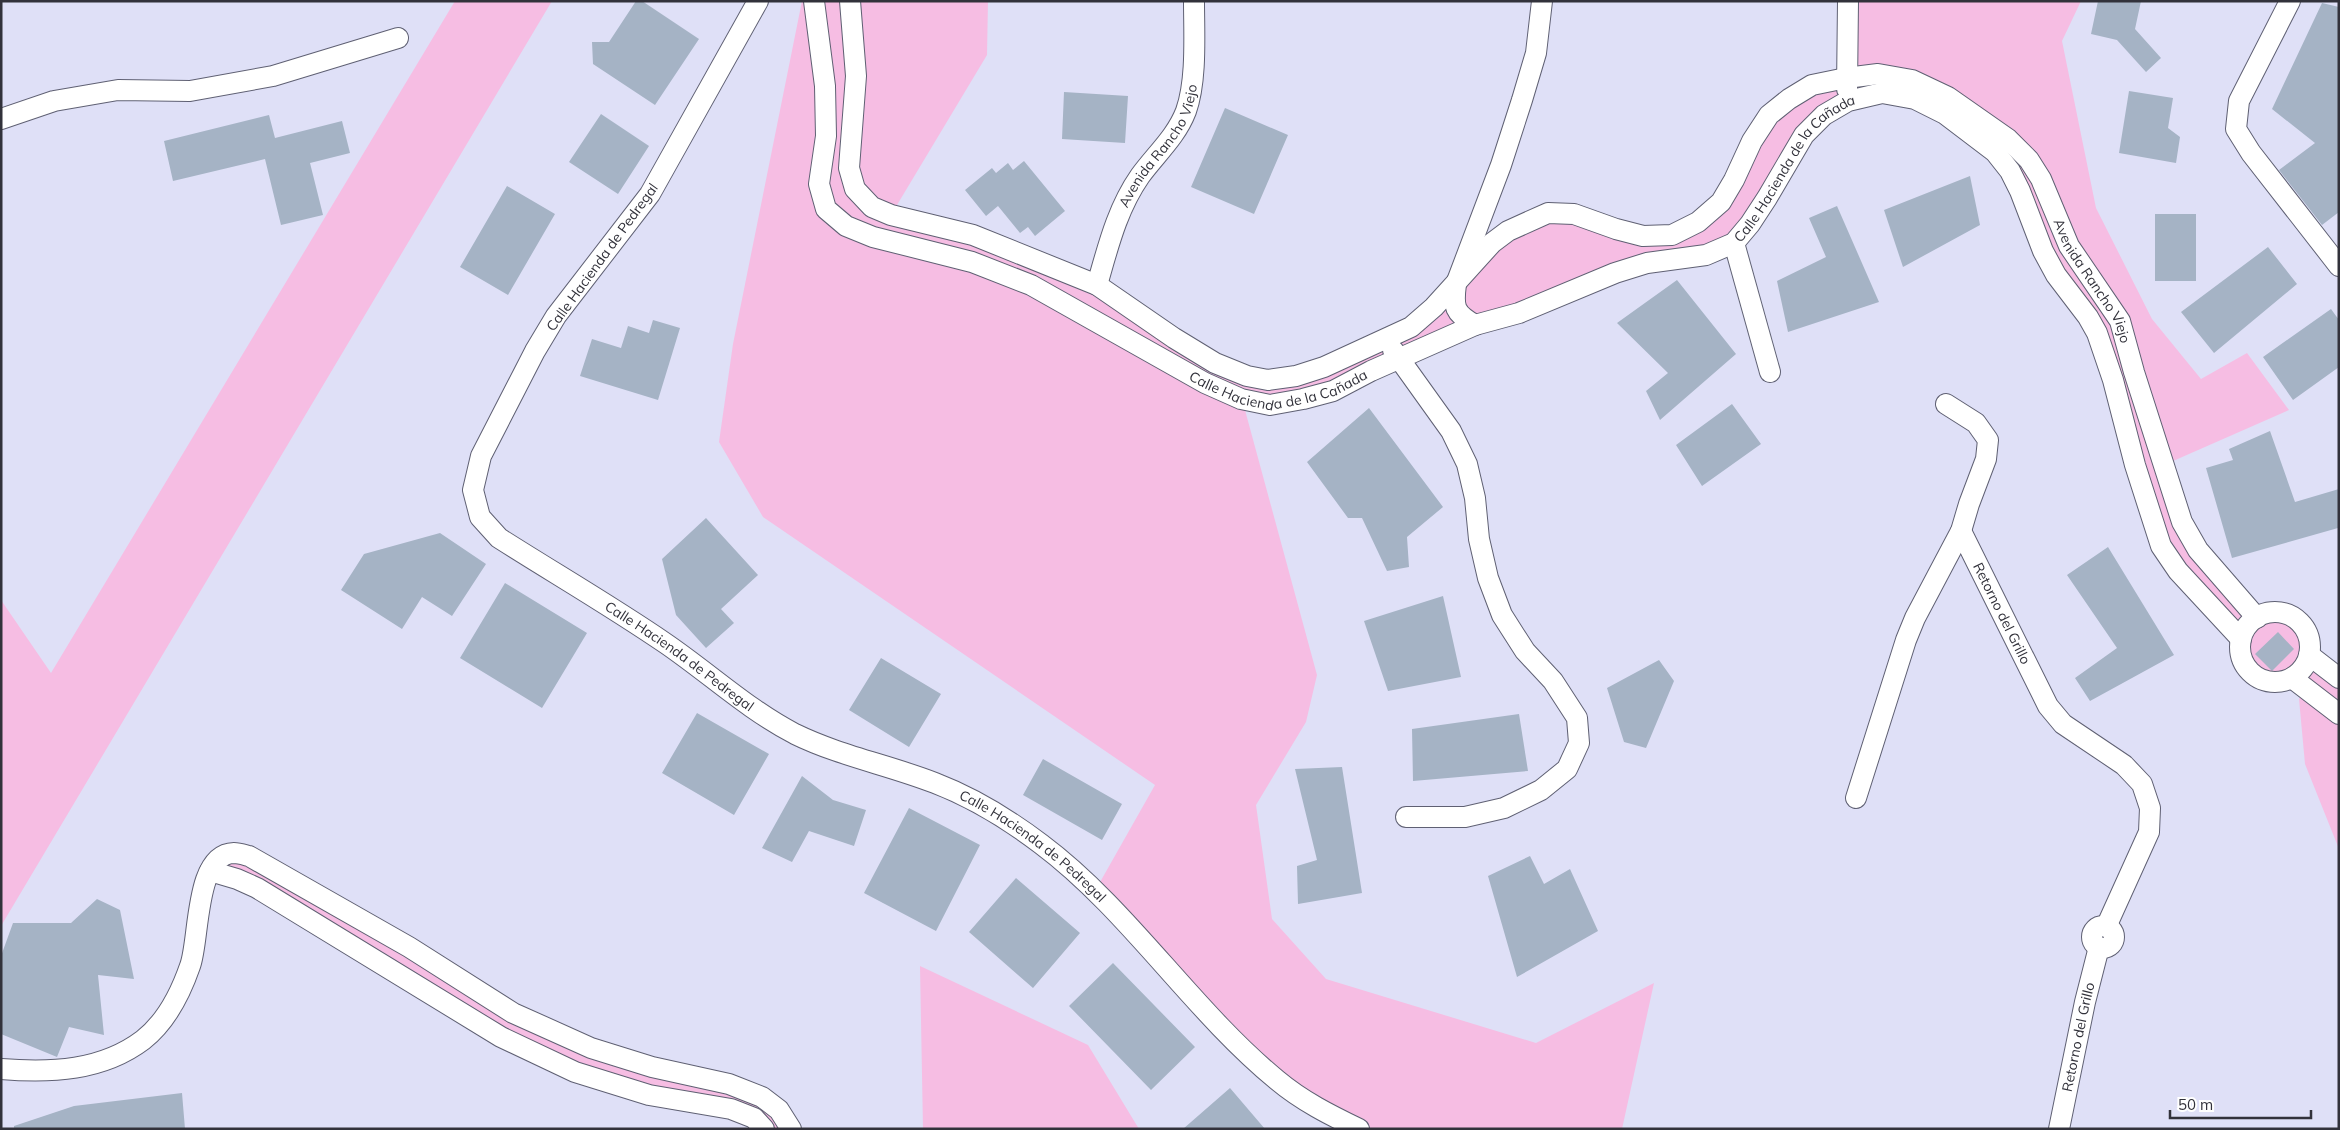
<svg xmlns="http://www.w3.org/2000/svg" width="2340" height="1130" font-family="Mulish,sans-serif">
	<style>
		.green { fill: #f6bde3 }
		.building { fill: #a5b3c5 }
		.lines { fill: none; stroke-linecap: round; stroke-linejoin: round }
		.minor-casing { stroke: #5f6073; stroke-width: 22 }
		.minor { stroke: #fff; stroke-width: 20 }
		.labels { text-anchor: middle; stroke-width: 4.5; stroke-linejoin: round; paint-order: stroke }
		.street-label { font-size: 14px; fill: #32323b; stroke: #fff }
	</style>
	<rect width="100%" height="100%" fill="#dfe0f7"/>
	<!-- green -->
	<path class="green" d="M455,1h97l-551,925v-326l50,73z
		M802,1h186l-1,54 -96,160 144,44 139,79 94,42 118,-40 84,-73 78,-54 95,23 55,-14 71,-107 77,-37 2,-77h233l-19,40 34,167 56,111 49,60 46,-26 42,57 -125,55 18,57 75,95c19,-8 40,-5 50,16 2,4 2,8 3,11 5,12 20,24 29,34v171l-34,-85 -6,-65 6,-11 -13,-10 -20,4 -18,-7 -12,-17 -1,-19 -63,-68 -65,-191 -93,-190 -75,-76 -63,-21 -58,22 -90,128 -87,20 -314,128 -91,8 75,276 -11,47 -50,83 16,114 54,60 210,64 118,-60 -32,146h-263l-44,-22 -220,-216 60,-106 -392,-268 -44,-75 14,-98z
		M234,853l279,160 216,71 62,45h-27l-189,-57 -338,-193 -19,-21z
		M920,966l168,79 51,84h-216z"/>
	<!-- building -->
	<path class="building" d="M636,1h6l57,38 -44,66 -62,-41 -1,-22h17z
		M2098,1h43l-6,28 26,29 -15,14 -29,-32 -26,-6z
		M2322,3l17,4v205l-17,13 -43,-55 36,-27 -43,-34z
		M2129,91l44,7 -5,30 12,9 -4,26 -57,-10z
		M1064,92l64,4 -3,47 -63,-4z
		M1225,108l63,27 -34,79 -63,-27z
		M601,114l48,32 -31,48 -49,-32z
		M269,115l6,23 67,-17 8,32 -40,10 13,52 -42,10 -16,-66 -92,22 -9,-40z
		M1024,161l41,50 -30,25 -7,-9 -8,6 -22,-27 -12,10 -21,-26 27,-22 4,5 12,-10 5,7z
		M1970,176l10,49 -77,42 -19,-57z
		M507,186l48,28 -47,81 -48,-28z
		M1837,206l42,96 -91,30 -11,-51 49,-24 -17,-39z
		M2155,214h41v67h-41z
		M2268,247l29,37 -83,69 -33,-41z
		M1677,280l59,74 -76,66 -14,-29 22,-18 -51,-50z
		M2331,309l8,11v47l-46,33 -30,-43z
		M653,320l27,8 -22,72 -78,-24 12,-37 29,9 7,-22 21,7z
		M1732,404l29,40 -59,42 -26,-41z
		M1369,408l74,99 -36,30 2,30 -22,4 -25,-53h-14l-41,-56z
		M2270,431l25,71 44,-13 -1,39 -106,30 -26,-90 27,-8 -4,-11z
		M706,518l52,57 -37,34 13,14 -28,25 -30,-33 -14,-56z
		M440,533l46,31 -34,52 -30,-19 -20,32 -61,-39 23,-36z
		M2108,547l66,108 -84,46 -15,-23 42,-30 -50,-73z
		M505,583l82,50 -45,75 -82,-50z
		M1443,596l18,81 -73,14 -24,-70z
		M2278,632l16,17 -22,22 -17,-17z
		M881,658l60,36 -32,53 -60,-37z
		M1659,660l15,21 -28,67 -22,-6 -17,-54z
		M697,713l72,41 -35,61 -72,-42z
		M1519,714l9,57 -115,10 -1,-52z
		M1043,759l79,45 -20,36 -79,-45z
		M1342,767l20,126 -64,11 -1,-38 20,-6 -22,-91z
		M802,776l31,24 33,10 -12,36 -45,-15 -17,31 -30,-14z
		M909,808l71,37 -44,86 -72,-38z
		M1530,856l14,28 26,-15 28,62 -81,46 -29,-101z
		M1016,878l64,55 -47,55 -64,-56z
		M97,899l23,11 14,69 -36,-4 6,60 -35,-8 -12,30 -56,-23v-78l12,-33h58z
		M1113,963l82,84 -44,43 -82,-84z
		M1230,1088l35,41h-82z
		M182,1093l3,36h-171v-3l60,-20z"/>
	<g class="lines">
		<!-- minor casing -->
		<g class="minor-casing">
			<g id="minor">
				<path id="s1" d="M758,1l-108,193 -94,122 -21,35 -54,105 -8,34 7,27 19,21c55,35 112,68 166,105 44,30 82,66 130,91 45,22 94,31 140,49 39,15 73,36 106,61 87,65 151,166 236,236 25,21 53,35 82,49"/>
				<path id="s2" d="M814,1l11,85 1,50 -7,48 7,25 20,17 27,11 99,25 59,23 174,98 36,16 29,6 33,-6 30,-8 38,-20 104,-46 44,-12 96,-40 32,-10 59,-8 28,-12 16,-19 17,-26 37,-63 20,-20 24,-14 34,-8 33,6 30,15 50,38 15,19 10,20 23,60 13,24 32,42 9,16 16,47 22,85 26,81 17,25 63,68"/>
				<path id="s3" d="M850,1l6,75 -7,92 6,21 17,18 19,8 82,20 124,50 77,53 41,25 32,13 21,4 28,-4 28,-9 87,-40 23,-20 58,-64 16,-12 40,-18 26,1 42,15 27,7 29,-1 26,-13 23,-20 13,-22 18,-39 17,-26 20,-16 23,-14 34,-7 32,-4 34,6 36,17 60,42 21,21 12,19 28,67 51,75 14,51 48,150 16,28 59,68"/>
				<path d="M2290,1l-51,100 -3,28 15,24 88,113"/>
				<path d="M1847,89l1,-88"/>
				<path d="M1,119l53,-18 64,-11 72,1 83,-15 125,-38"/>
				<path d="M1734,243l36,129"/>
				<path id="s4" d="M1097,285c11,-38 20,-76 43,-109 16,-22 36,-39 46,-65 11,-31 8,-77 8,-110"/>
				<path d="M1475,325c-21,-12 -22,-18 -19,-41l45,-119 21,-65 14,-47 6,-52"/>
				<path d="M1393,350l58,81 16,33 8,34 4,41 9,39 14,37 23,36 28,30 24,37 2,25 -12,26 -26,21 -37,18 -39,9h-59"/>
				<path id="s5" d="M1961,531l87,175 15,18 61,41 18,19 8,24 -1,24 -43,95"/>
				<circle cx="2275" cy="647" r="35"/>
				<path d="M2309,655l30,23"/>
				<path d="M2292,678l47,36"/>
				<path d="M1856,798l50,-158 9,-22 46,-87 8,-27 17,-45 2,-19 -12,-17 -30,-19"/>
				<path d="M210,871l27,8 20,9 244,149 74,35 74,23 82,14 23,9 10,11"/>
				<circle cx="2103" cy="937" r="11"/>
				<path d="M1,1069c50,4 101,2 142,-29 23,-18 38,-48 47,-74 10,-26 4,-112 44,-113 5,0 11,2 15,3l160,91 104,66 78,35 61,19 77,17 33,13 17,13 12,19"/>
				<path id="s6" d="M2059,1129l26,-127 14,-55"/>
			</g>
		</g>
		<!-- minor -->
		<use href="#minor" class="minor"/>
	</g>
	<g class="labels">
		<!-- street labels -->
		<g class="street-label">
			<text dy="5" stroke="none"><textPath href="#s4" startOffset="154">Avenida Rancho Viejo</textPath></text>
			<text dy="5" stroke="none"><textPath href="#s2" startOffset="1292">Calle Hacienda de la Cañada</textPath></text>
			<text transform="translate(602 257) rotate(-54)" y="5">Calle Hacienda de Pedregal</text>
			<text dy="5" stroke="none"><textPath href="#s3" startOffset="1705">Avenida Rancho Viejo</textPath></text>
			<text dy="5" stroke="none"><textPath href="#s2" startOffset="708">Calle Hacienda de la Cañada</textPath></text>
			<text dy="5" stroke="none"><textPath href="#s5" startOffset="92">Retorno del Grillo</textPath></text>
			<text dy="5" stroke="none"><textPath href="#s1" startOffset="841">Calle Hacienda de Pedregal</textPath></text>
			<text dy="5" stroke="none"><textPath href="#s1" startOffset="1246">Calle Hacienda de Pedregal</textPath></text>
			<text dy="5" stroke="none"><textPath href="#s6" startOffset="94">Retorno del Grillo</textPath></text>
		</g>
	</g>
	<!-- border -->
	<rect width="2340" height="1130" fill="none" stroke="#32323b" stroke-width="5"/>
	<!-- scale -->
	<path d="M2170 1110v8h141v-8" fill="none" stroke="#32323b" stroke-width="2.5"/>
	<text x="2178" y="1110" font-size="15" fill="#32323b" stroke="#ffffff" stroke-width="4" paint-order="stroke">50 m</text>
</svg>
